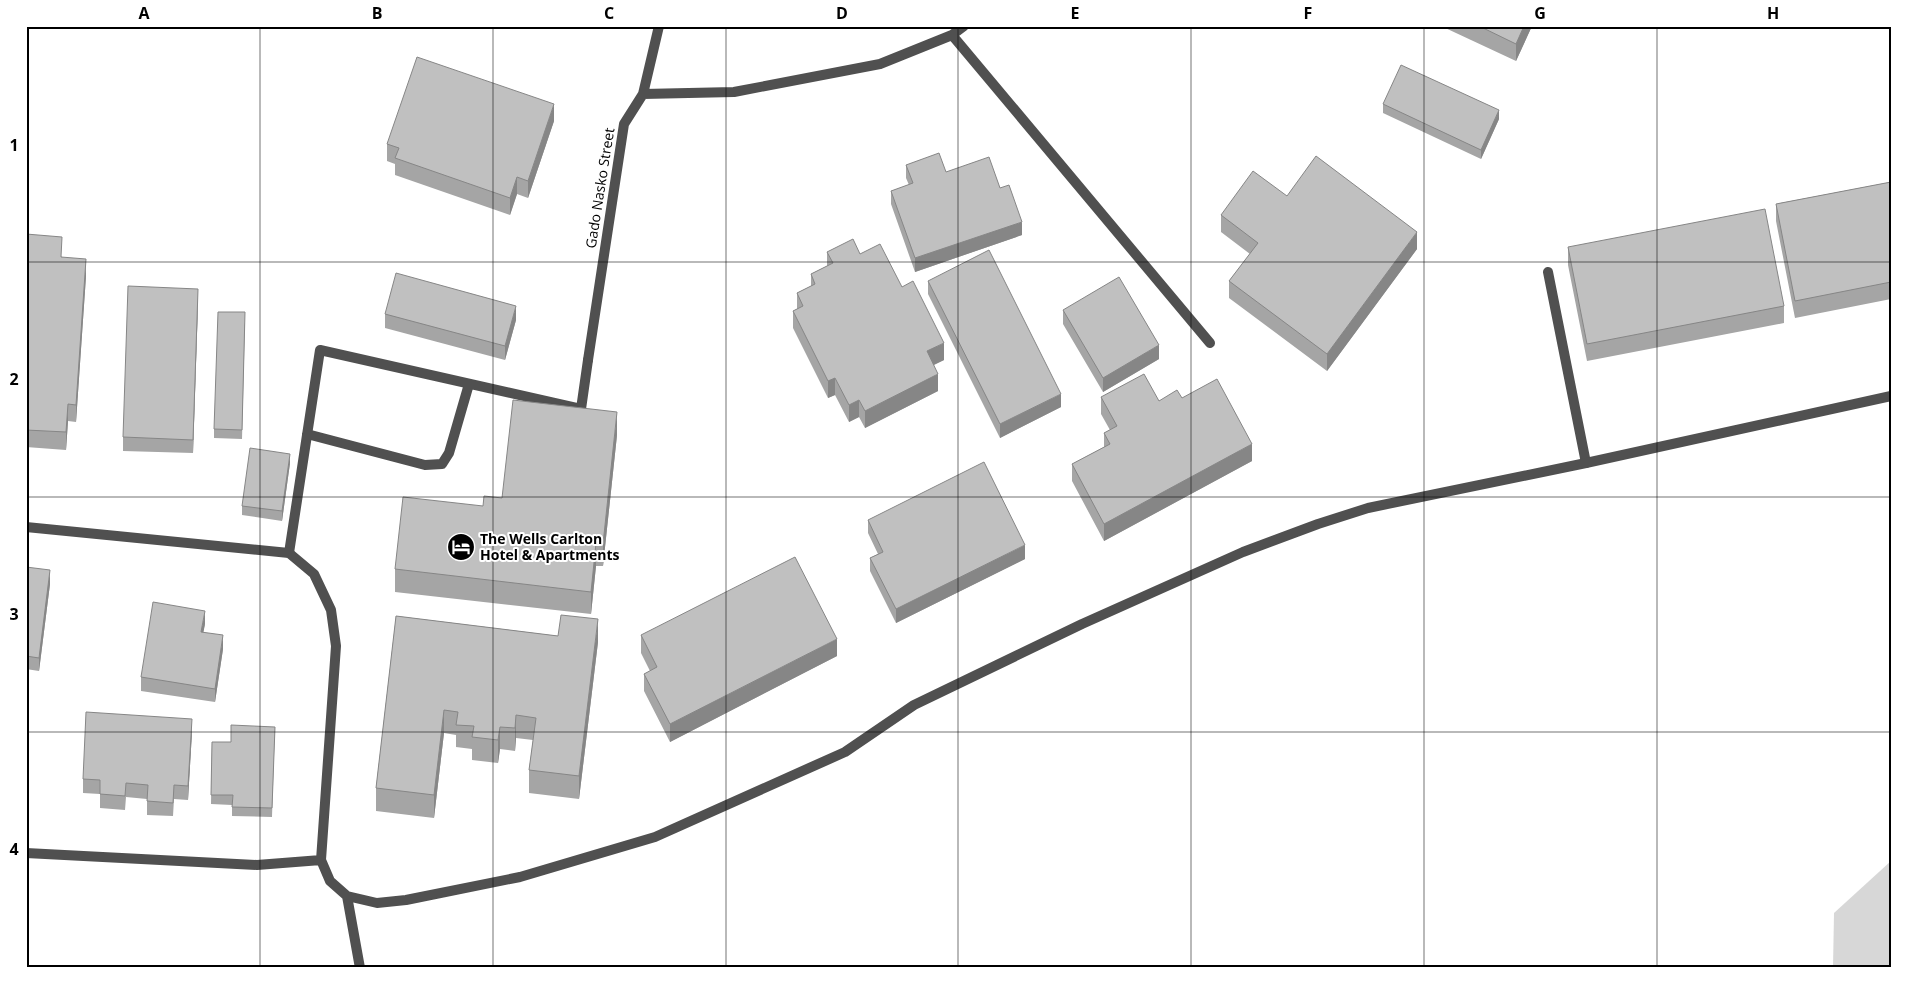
<svg xmlns="http://www.w3.org/2000/svg" width="1917" height="994" font-family="'Open Sans',sans-serif">
	<style>
		.green { fill: #d7d7d7 }
		.lines { fill: none; stroke-linecap: round; stroke-linejoin: round }
		.service { stroke: #505050; stroke-width: 10 }
		.minor { stroke: #505050; stroke-width: 10 }
		.wall { fill: #a5a5a5 }
		.shaded-wall { fill: #868686 }
		.building { fill: #c0c0c0; stroke: #868686 }
		.grid { fill: none; stroke: #000; stroke-width: 1; stroke-opacity: 0.55 }
		.labels { text-anchor: middle; stroke-width: 4; stroke-linejoin: round; paint-order: stroke }
		.street-label { font-size: 14px; fill: #000; stroke: #fff }
		.poi-label { font-size: 14px; font-weight: bold; fill: #000; stroke: #fff; text-anchor: start }
		.neatline { fill: none; stroke: #000; stroke-width: 2 }
		.grid-label { font-size: 16px; text-anchor: middle; font-weight: bold; fill: #000 }
	</style>
	<rect width="100%" height="100%" fill="#fff"/>
	<!-- green -->
	<path class="green" d="M1891,861v107h-58l1,-55z"/>
	<g class="lines">
		<!-- service -->
		<path class="service" d="M1548,272l38,191
			M307,434l118,31 17,-1 7,-11 20,-69
			M289,553l31,-203 261,59 7,-49"/>
		<!-- minor -->
		<path class="minor" d="M952,35l258,308
			M643,94l91,-2 146,-28 72,-29 12,-9
			M588,360l36,-236 19,-30 16,-68
			M26,527l263,26 25,21 17,36 5,36 -15,214 9,21 17,15 13,72
			M26,853l231,12 64,-5
			M347,896l30,7 29,-3 114,-23 135,-40 190,-85 69,-47 168,-81 161,-72 75,-28 50,-16 218,-45 305,-67"/>
	</g>
	<!-- wall -->
	<path class="wall" d="M1441,26h91l-16,35z
		M1383,104l116,15 -18,40 -98,-46z
		M554,121l-26,77 -11,-4 -7,21 -115,-40v-11l-8,-3v-17z
		M906,165l94,23 22,47 -107,37 -24,-68v-13l18,-6 -3,-7z
		M1891,182v117l-96,19 -19,-97v-17z
		M1287,196l130,53 -90,122 -98,-73v-17l21,-27 -29,-22v-17z
		M26,234l36,23 24,19 -10,146 -8,-1 -2,29 -40,-3z
		M1568,247l216,59v17l-197,38 -19,-96z
		M827,252l33,2 42,33 42,73 -10,5 4,26 -73,37 -6,-11 -10,5 -14,-27 -7,3 -35,-70v-17l4,-2v-16l14,-7v-12l16,-8z
		M928,281l133,126 -61,31 -72,-144z
		M198,303l-5,150 -70,-2v-14z
		M1063,310l96,49 -56,33 -40,-68z
		M385,314l131,6 -11,40 -120,-32z
		M245,322l-3,117 -28,-1v-9z
		M1101,397l58,4 23,-3 70,63 -148,80 -32,-60v-17l32,-17v-14l6,-3 -9,-16z
		M617,435l-14,131h-7l-5,48 -196,-22v-23l88,-63 19,-8z
		M290,463l-8,58 -40,-6v-9z
		M868,520l157,39 -129,64 -26,-52v-13l8,-4 -10,-21z
		M26,567l24,17 -11,87 -13,-2z
		M396,616l162,20 40,6 -19,157 -50,-6v-23l4,-30 -17,-2 -1,13 -15,-2 -2,14 -26,-3v-11l-16,-2v-12l-12,-2 -10,85 -58,-7v-23z
		M205,624l-2,8 20,17 -8,53 -74,-11v-14z
		M641,635l196,21 -167,86 -26,-51v-17l6,-3 -9,-18z
		M275,727l-3,90 -40,-1v-11l-21,-1 1,-62h19z
		M192,732l-4,68 -14,-1 -1,17 -26,-1v-16l-21,-2 -1,13 -25,-2v-14l-17,-1v-14z"/>
	<!-- shaded-wall -->
	<path class="shaded-wall" d="M1524,26h8l-16,35v-17z
		M554,104v17l-26,77v-17z
		M1499,110v9l-18,40v-9z
		M517,177v17l-7,21v-17z
		M1022,222v13l-107,37v-14z
		M1417,232v17l-90,122v-17z
		M86,259v17l-10,146v-17z
		M198,289v14l-5,150v-13z
		M516,306v14l-11,40v-14z
		M944,343v17l-17,8v-17z
		M1159,345v14l-56,33v-14z
		M938,374v17l-73,37v-17z
		M835,378v17l-7,3v-17z
		M1061,394v13l-61,31v-14z
		M859,400v17l-10,5v-17z
		M68,404v17l-2,29v-18z
		M617,412v23l-14,131v-22z
		M1252,444v17l-148,80v-17z
		M290,454v9l-8,58v-10z
		M596,543v23l-5,48v-22z
		M1025,545v14l-129,64v-14z
		M50,570v14l-11,87v-13z
		M205,611v13l-4,21v-13z
		M598,619v23l-19,157v-23z
		M223,635v14l-8,53v-13z
		M837,639v17l-167,86v-18z
		M444,710v23l-10,85v-23z
		M516,715v23l-1,13v-23z
		M192,719v13l-4,68v-14z
		M500,727v22l-2,14v-23z"/>
	<!-- building -->
	<path class="building" d="M1479,26h45l-8,18z
		M417,57l137,47 -26,77 -11,-4 -7,21 -115,-40 4,-10 -12,-4z
		M1401,65l98,45 -18,40 -98,-46z
		M939,153l7,19 43,-15 11,31 9,-3 13,37 -107,36 -24,-67 22,-8 -7,-18z
		M1316,156l101,76 -90,122 -98,-73 29,-38 -37,-28 32,-44 34,25z
		M1891,182v100l-96,19 -19,-97z
		M1765,209l19,97 -197,38 -19,-97z
		M26,234l36,3 -1,20 25,2 -10,146 -8,-1 -2,28 -40,-2z
		M853,239l7,15 20,-10 22,43 11,-6 31,62 -17,8 11,23 -73,37 -6,-11 -10,5 -14,-27 -7,3 -35,-70 10,-5 -6,-13 18,-9 -4,-10 22,-11 -6,-11z
		M989,250l72,144 -61,30 -72,-143z
		M396,273l120,33 -11,40 -120,-32z
		M1119,277l40,68 -56,33 -40,-68z
		M128,286l70,3 -5,151 -70,-3z
		M218,312h27l-3,118 -28,-1z
		M1144,374l15,27 18,-11 5,8 35,-19 35,65 -148,80 -32,-60 38,-20 -6,-11 13,-7 -16,-29z
		M513,400l104,12 -14,132 -7,-1 -5,49 -196,-23 8,-72 80,9 1,-10 18,2z
		M250,448l40,6 -8,57 -40,-5z
		M984,462l41,83 -129,64 -26,-51 13,-6 -15,-32z
		M795,557l42,82 -167,85 -26,-50 13,-7 -16,-32z
		M26,567l24,3 -11,88 -13,-2z
		M153,602l52,9 -4,21 22,3 -8,54 -74,-12z
		M561,615l37,4 -19,157 -50,-6 7,-52 -20,-3 -1,13 -15,-1 -2,13 -26,-3 2,-11 -18,-1 2,-13 -14,-2 -10,85 -58,-7 20,-172 162,20z
		M86,712l106,7 -4,67 -14,-1 -1,18 -26,-2 1,-16 -22,-2 -1,13 -25,-2v-14l-17,-1z
		M231,725l44,2 -3,81 -40,-1 1,-12h-22l1,-53h19z"/>
	<!-- grid -->
	<path class="grid" d="M260,26v942M493,26v942M726,26v942M958,26v942M1191,26v942M1424,26v942M1657,26v942M26,262h1865M26,497h1865M26,732h1865"/>
	<!-- icons -->
	<defs>
		<g id="hotel-disc" transform="scale(1.4375)"><circle r="9.5" fill="#000" stroke="#fff"/><path d="M-6-4.5h1.5V1H6V5H4.5V3h-9V5H-6ZM-4 0a1.8 1.8 0 1 1 3.6 0ZM.5 0V-2.5h3Q6-2.5 6 0Z" fill="#fff"/></g>
	</defs>
	<g fill-rule="evenodd">
		<use href="#hotel-disc" x="461" y="547"/>
	</g>
	<g class="labels">
		<!-- street labels -->
		<g class="street-label">
			<text transform="translate(600 188) rotate(-81)" y="5">Gado Nasko Street</text>
		</g>
		<!-- poi labels -->
		<g class="poi-label">
			<text x="480" y="544">The Wells Carlton<tspan x="480" dy="16">Hotel &amp; Apartments</tspan></text>
		</g>
	</g>
	<!-- border -->
	<rect width="1917" height="994" fill="none" stroke="#ffffff" stroke-width="55"/>
	<rect x="28" y="28" width="1862" height="938" class="neatline"/>
	<g class="grid-label">
		<text x="144" y="19">A</text>
		<text x="377" y="19">B</text>
		<text x="609" y="19">C</text>
		<text x="842" y="19">D</text>
		<text x="1075" y="19">E</text>
		<text x="1308" y="19">F</text>
		<text x="1540" y="19">G</text>
		<text x="1773" y="19">H</text>
		<text x="14" y="151">1</text>
		<text x="14" y="385">2</text>
		<text x="14" y="620">3</text>
		<text x="14" y="855">4</text>
	</g>
</svg>
